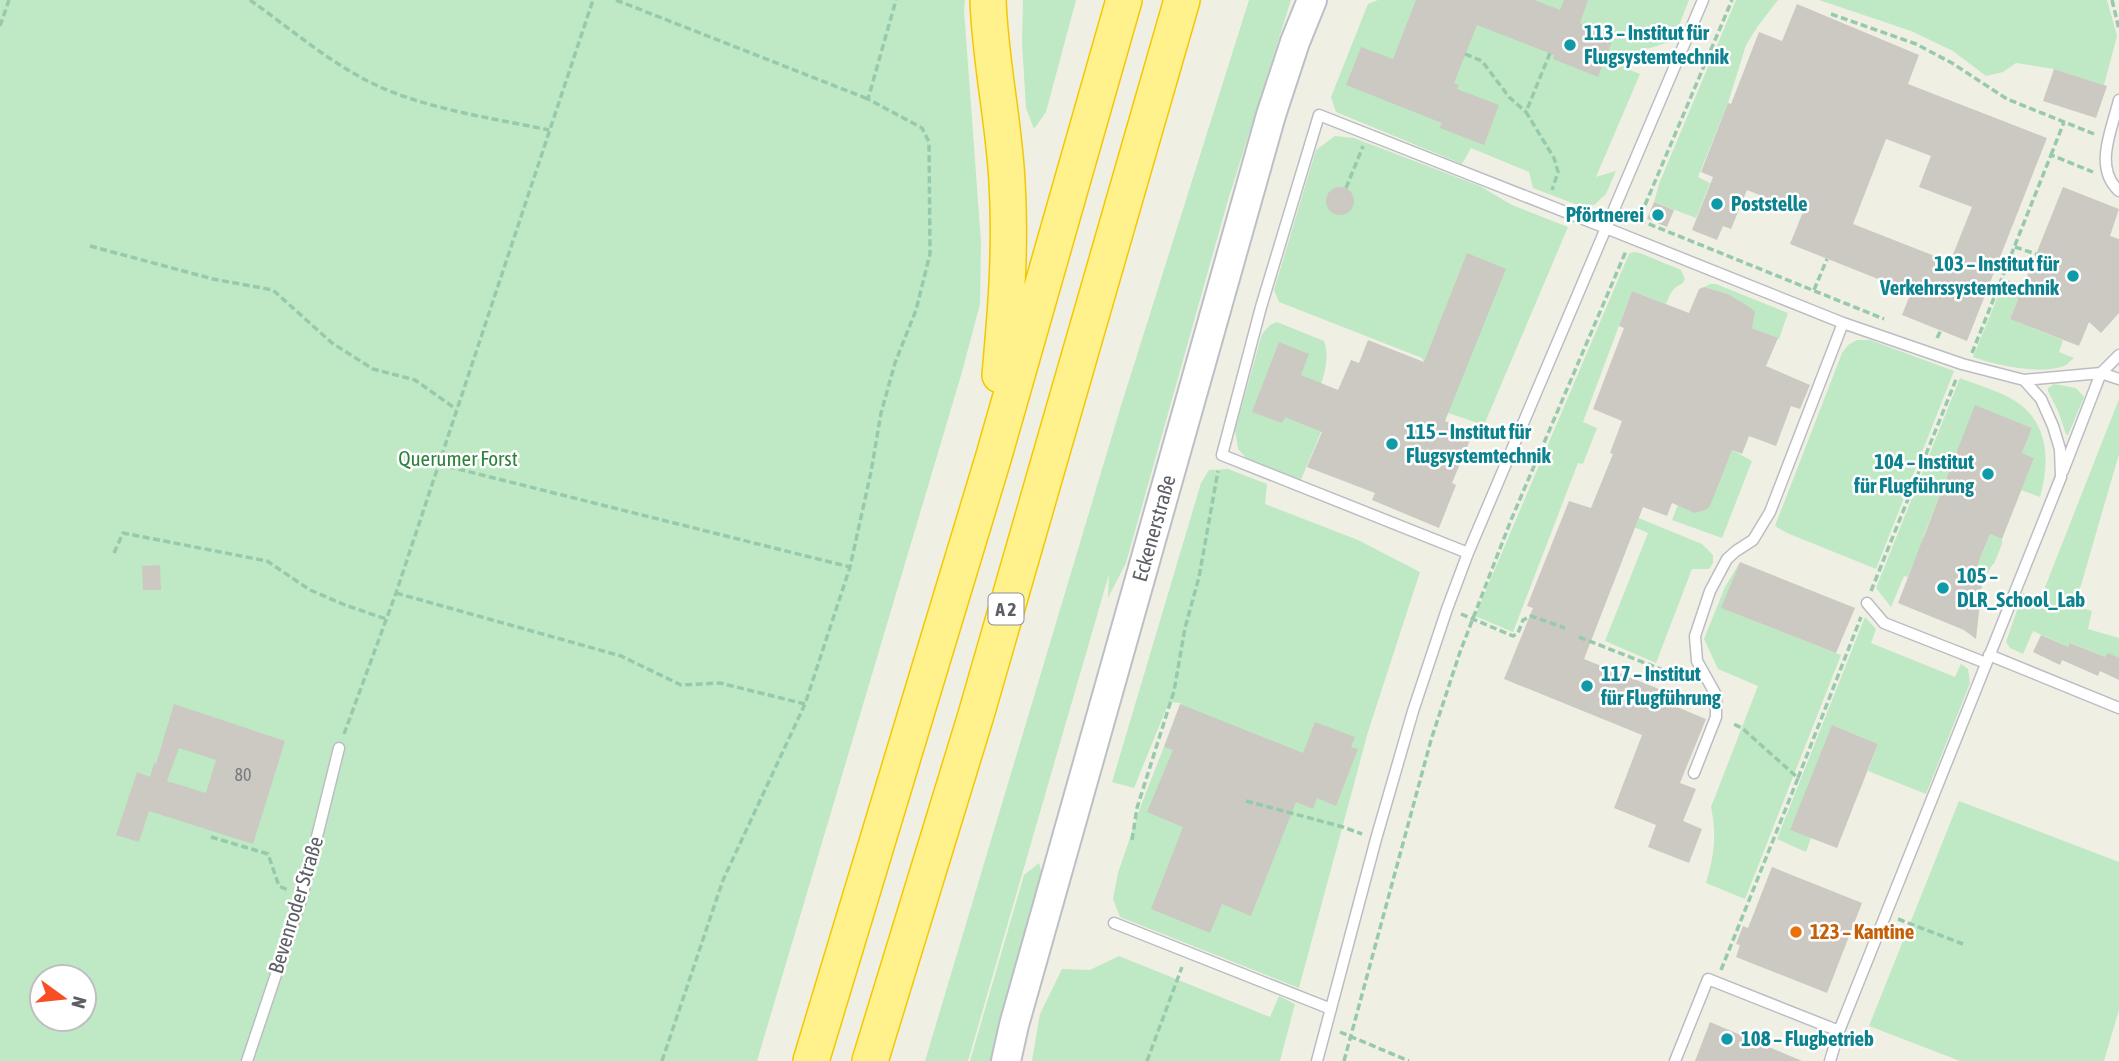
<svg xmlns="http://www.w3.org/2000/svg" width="2119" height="1061" font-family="'Asap Condensed',sans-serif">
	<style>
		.green { fill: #bfe9c4; fill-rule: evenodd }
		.building { fill: #cbc9c1; fill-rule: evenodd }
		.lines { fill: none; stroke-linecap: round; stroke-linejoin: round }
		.service-casing { stroke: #bcbdc4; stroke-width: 13 }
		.secondary-casing { stroke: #bdbfc6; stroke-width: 32 }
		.motorway-casing { stroke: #f4c800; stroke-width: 38 }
		.path { stroke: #97caad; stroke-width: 3.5; stroke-dasharray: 7 3.5; stroke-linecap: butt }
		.service { stroke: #fff; stroke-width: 10 }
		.secondary { stroke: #fff; stroke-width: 28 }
		.motorway { stroke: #fff18c; stroke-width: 35 }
		.culture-dot { fill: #0f9aa8; stroke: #fff; stroke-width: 2.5 }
		.food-dot { fill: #e8710a; stroke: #fff; stroke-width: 2.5 }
		.labels { text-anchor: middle; stroke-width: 5; stroke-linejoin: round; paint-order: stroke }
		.number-label { font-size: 18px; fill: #787a7d }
		.shield { fill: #fff; stroke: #8d8f94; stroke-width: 2 }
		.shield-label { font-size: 19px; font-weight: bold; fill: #5c5f66 }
		.culture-label { font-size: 21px; font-weight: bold; fill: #0d838f; stroke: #fff; text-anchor: start }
		.park-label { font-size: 21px; fill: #2d833d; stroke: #fff }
		.street-label { font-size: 21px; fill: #5c5f66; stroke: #fff }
		.food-label { font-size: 21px; font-weight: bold; fill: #c56008; stroke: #fff; text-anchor: start }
	</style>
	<rect width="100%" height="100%" fill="#f0efe4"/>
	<!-- green -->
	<path class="green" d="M0,0h965l-1,10 17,232 -1,62 -18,68 -205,689h-757zM42,977h42v42h-42z
		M1023,0h53l-30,112 -12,17 -8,-21 -4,-66z
		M1249,0h42l-63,200 -102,363 -18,35 1,-24 -141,487h-43l195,-652z
		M1378,0h311l-16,41 -36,11 -7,18 10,4 -44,103 20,-6 -10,23 -12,11 -19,-1 -42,-16 -4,-16 -58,-24 -9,16 -126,-52 -5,-15 37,-93z
		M1736,0h42l-20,26 -12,19 -18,58 -30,74 12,6 -14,35 -42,-16 5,-18z
		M1819,0h288l10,36 -13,49 -50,-16 -38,-6 -13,9 -17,4 -33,-25 -42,-20z
		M1335,136l19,2 126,48 32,19 56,22 -84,198 -36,-12 -26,-55 -143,-56 -5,-12 42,-140z
		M1633,252l7,1 41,17 4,9 -3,5c-10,3 -12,11 -16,20l-34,-13 -49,131 14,6 -14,36 -5,-1 -65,169 -38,-16 154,-362z
		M2005,279l18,7 -13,33 53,21 -4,12 15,6c-3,2 -5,5 -8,7 -22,11 -71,0 -93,-8z
		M1710,284h6l72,29 -9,26 -29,-12 4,-16 -26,-17 -24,-7z
		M1277,322l47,19c7,18 -2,41 -8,59l16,6 -32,76 -54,-24 -8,-9 -3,-19 27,-96 8,-9z
		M1857,340h13l84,31 -78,198 -89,-36 -12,-7 67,-173 6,-8z
		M1960,378c20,8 44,14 61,27 29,23 28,61 19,92l-19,-7 13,-32 -12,-5 10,-25 -56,-22 -53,131 57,23 10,-26 12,5v5l-8,20 -2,1 -7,13 -33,-13 -38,-3 -6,15 -4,-1 -13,31 -15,-19z
		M2054,384l22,4 8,9 -16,38 -2,-1 -8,-23 -10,-20v-3z
		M2119,399v55l-44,152 17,5 -4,18 31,9v20l-14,-1 -34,-14 -3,4 -35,-16 -10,23 -13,-6 -4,-6 17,-49 17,7z
		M1732,450l20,11 -30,77 -50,-18 9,-23 14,16 11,-3z
		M1228,469l39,15 -2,20 93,36 62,32 -52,160 -69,256 -179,-71 -7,-18 5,-26 22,-65 41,-105 -12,-1 -35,86 -22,-6 89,-299 8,-13z
		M1624,512l78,32 11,11v8l-4,6h-17l-36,94 -51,-22 43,-108 -28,-12z
		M1740,562l-18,46 119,47 -96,244 -39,-16c8,-27 11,-48 5,-76l47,-121 -40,-17 -14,-30 21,-52z
		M1865,617l11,12 -5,14 84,34 6,-13 7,5 2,14 -44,111 -58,-23 10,-27 -46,-19 -21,113 -5,14 -29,-13z
		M1959,801l160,61v148l-15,51h-144l-91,-35z
		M1039,863l5,18 -39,128 -13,52h-22l54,-186z
		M1119,956l151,61 9,-21 16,8 -15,57h-248l8,-47 22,-45 28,1z"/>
	<!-- building -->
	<path class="building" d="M1416,0h118l26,10 4,-10h24l-8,23 34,13 -16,41 -45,-18 1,-4 -77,-30 -23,58 5,2 -2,4 42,16 -15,40 -44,-17 2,-5 -96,-38 15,-38 32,12z
		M1797,4l122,51 -11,29 139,54 -80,203 -65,-26 9,-23 -121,-48 13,-32 -56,-22 -16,39 -8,-3 -6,14 -25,-10 21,-53 -12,-5 27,-69 3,1 28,-72 23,9zM1886,139l45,17 -12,31 53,20 -22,55 -97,-38z
		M2054,69l53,17 -11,32 -53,-17z
		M1326 201a14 14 0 1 1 28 0a14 14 0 1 1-28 0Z
		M2063,187l56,22 -9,27 9,3v74l-18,20 -12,-11 -10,24 -69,-27z
		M1654,202l20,8 -7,17 -20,-8z
		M1467,253l39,16 -61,152 28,12 -21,50 4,2 -17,43 -67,-28 3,-7 -68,-26 15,-35 -37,-15 -3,6 -30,-11 27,-70 30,12 -8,21 37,15 13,-30 8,3 9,-23 56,22z
		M1704,287l24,7 23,14 4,4 -3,16 26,10 -12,28 44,19 -10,24 -9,-3 -15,40 -27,-10 -7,18 -10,-4 -22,56 -4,4 -11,3 -23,-10 -5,13 -24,-9 -59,152 85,34 -4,9 41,17 -26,64 16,6 -13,32 19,8 -13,34 -41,-16 8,-22 -42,-17 28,-73 -138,-56 29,-71 -6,-2 42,-105 22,7 22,-54 -3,-1 12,-32 -29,-12 31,-81 -5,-2 13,-35 57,22 10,-24z
		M1975,405l57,23 -10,25 12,5 -32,81 -12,-5 -16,40 11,4 -3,7 -6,54 -12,-9 -66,-27z
		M1740,562l115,46 -19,45 -115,-45z
		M160,565l1,25h-18l-1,-24z
		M2041,635l27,12 2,-4 35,14 3,-4 11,5v22l-19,-9 -2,5 -36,-16 -2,5 -27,-13z
		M174,704l111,37 -32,103 -104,-33 -10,31 -23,-7 21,-63 13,5 4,-14 2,1zM179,748l37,12 -10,33 -39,-12z
		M1180,704l123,49 12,-31 40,15 -4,10 7,2 -22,57 -19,-8 -4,11 -17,-7 -45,114 -29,-12 -12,29 -59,-24 32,-82 -36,-15 26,-62 -9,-3z
		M1832,725l46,19 -41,104 -47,-18z
		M1772,867l90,36 -35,90 -91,-36 4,-12 -4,-1 7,-18 5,2z
		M1710,1022l92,39h-107z"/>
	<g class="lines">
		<!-- service casing -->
		<g class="service-casing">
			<path id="service" d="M2119,100c-7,30 -26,67 0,91
				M2119,355l-18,18 18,6
				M2024,380l77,-7 -38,98
				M1867,603l17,20 102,40
				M1989,655l130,53
				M1694,773l22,-56v-22l-19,-34 -2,-25 15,-45 17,-32 9,-8 17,-11 17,-28 73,-189
				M1114,923l217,86
				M247,1061l55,-164 37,-149
				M1317,1061l59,-222 37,-128 34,-102 21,-56 138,-325 -287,-113 -58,192 -39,148 246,98
				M1675,1061l33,-82 131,52 222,-554 -1,-28 -7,-23 -12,-27 -17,-19 -62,-16 -119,-41 -237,-95 97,-228
				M1830,1061l9,-30"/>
		</g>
		<!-- secondary casing -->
		<g class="secondary-casing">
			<g id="secondary">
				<path id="s1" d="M1006,1061l8,-36 257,-910 24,-73 17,-42"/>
			</g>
		</g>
		<!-- motorway casing -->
		<g class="motorway-casing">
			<path id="motorway" d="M988,0c2,61 16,121 19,182 4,65 -1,128 -7,193
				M811,1061l182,-602 131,-459
				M870,1061l106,-346 206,-715"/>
		</g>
		<!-- path -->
		<path class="path" d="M250,0c41,29 82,65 128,86 53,24 114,32 171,44
			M616,0l252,99
			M2112,0l7,29
			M1831,14l85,30 36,19 55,36 87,35
			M0,26l9,-26
			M1550,53l-24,59 28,46 4,14 -6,18
			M1465,54l17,7 27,36 17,15
			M2051,155l13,-33
			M1346,188l17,-42
			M1645,205l87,-205
			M1639,220l245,99
			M90,246l123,33 60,11 59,53 41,26 42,11 41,29
			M2015,247l21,7
			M1814,290l13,-31
			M1937,338l4,-8
			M1972,353l79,-198 42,17
			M438,464l412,103
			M114,553l9,-20 144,28 43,29 35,15 41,14
			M1871,591l86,-214
			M396,593l225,63 60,29 39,-2 85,21
			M1461,614l52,22 5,-3 5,-13 8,-4 34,12
			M1579,637l89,35 17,-6
			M344,734l52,-141 197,-593
			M1798,778l63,-161
			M1246,801l97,26 19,7
			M211,837l57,17 11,32 9,4
			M1132,840l5,-32 37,-117 11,-63 14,-51 19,-106
			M1898,919l65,25
			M1721,970l77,-192 -56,-50 -11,-5
			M1340,1032l69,29
			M662,1061l61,-181 82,-176 45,-137 21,-95 10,-59 14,-50 21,-53 14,-56 -1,-112 -7,-14 -54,-29 28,-99
			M1147,1061l35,-94
			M1344,1061l87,-321 29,-88 51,-132 115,-269"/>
		<!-- service -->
		<use href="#service" class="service"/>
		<!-- secondary -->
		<use href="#secondary" class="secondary"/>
		<!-- motorway -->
		<use href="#motorway" class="motorway"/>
	</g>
	<!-- markers -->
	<g class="culture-dot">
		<circle cx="1570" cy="45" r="7"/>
		<circle cx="1717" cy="204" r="7"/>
		<circle cx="1658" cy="215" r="7"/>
		<circle cx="2073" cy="276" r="7"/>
		<circle cx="1392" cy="444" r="7"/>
		<circle cx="1988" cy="474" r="7"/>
		<circle cx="1943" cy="588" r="7"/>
		<circle cx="1587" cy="686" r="7"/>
		<circle cx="1727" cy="1039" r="7"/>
	</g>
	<circle class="food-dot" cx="1796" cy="932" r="7"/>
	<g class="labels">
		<!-- number labels -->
		<g class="number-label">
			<text x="243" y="781">80</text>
		</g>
		<!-- shield labels -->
		<rect class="shield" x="988.5" y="593.5" width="35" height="31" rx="5"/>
		<g class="shield-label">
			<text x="1006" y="616">A 2</text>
		</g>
		<!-- culture labels -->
		<g class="culture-label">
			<text x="1584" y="40">113 – Institut für<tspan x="1584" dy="24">Flugsystemtechnik</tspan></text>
			<text x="1731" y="211">Poststelle</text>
			<text x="1644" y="222" text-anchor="end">Pförtnerei</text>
			<text x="2059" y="271" text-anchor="end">103 – Institut für<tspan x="2059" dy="24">Verkehrssystemtechnik</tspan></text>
			<text x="1406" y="439">115 – Institut für<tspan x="1406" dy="24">Flugsystemtechnik</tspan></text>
			<text x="1974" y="469" text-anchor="end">104 – Institut<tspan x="1974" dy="24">für Flugführung</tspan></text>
			<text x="1957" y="583">105 –<tspan x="1957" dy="24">DLR_School_Lab</tspan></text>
			<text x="1601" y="681">117 – Institut<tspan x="1601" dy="24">für Flugführung</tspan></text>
			<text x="1741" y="1046">108 – Flugbetrieb</text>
		</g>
		<!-- park labels -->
		<g class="park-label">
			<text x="458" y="466">Querumer Forst</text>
		</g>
		<!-- street labels -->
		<g class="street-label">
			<text dy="7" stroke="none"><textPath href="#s1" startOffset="553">Eckenerstraße</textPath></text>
			<text transform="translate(296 905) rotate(-73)" y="7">Bevenroder Straße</text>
		</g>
		<!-- food labels -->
		<g class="food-label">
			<text x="1810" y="939">123 – Kantine</text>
		</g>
	</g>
	<!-- north arrow -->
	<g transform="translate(63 998) rotate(105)"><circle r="33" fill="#ffffff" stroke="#bebfc2" stroke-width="2"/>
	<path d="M0-5L12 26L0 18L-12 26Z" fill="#f74f23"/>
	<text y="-10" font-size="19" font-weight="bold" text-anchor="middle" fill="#5c5f66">N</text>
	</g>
</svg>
